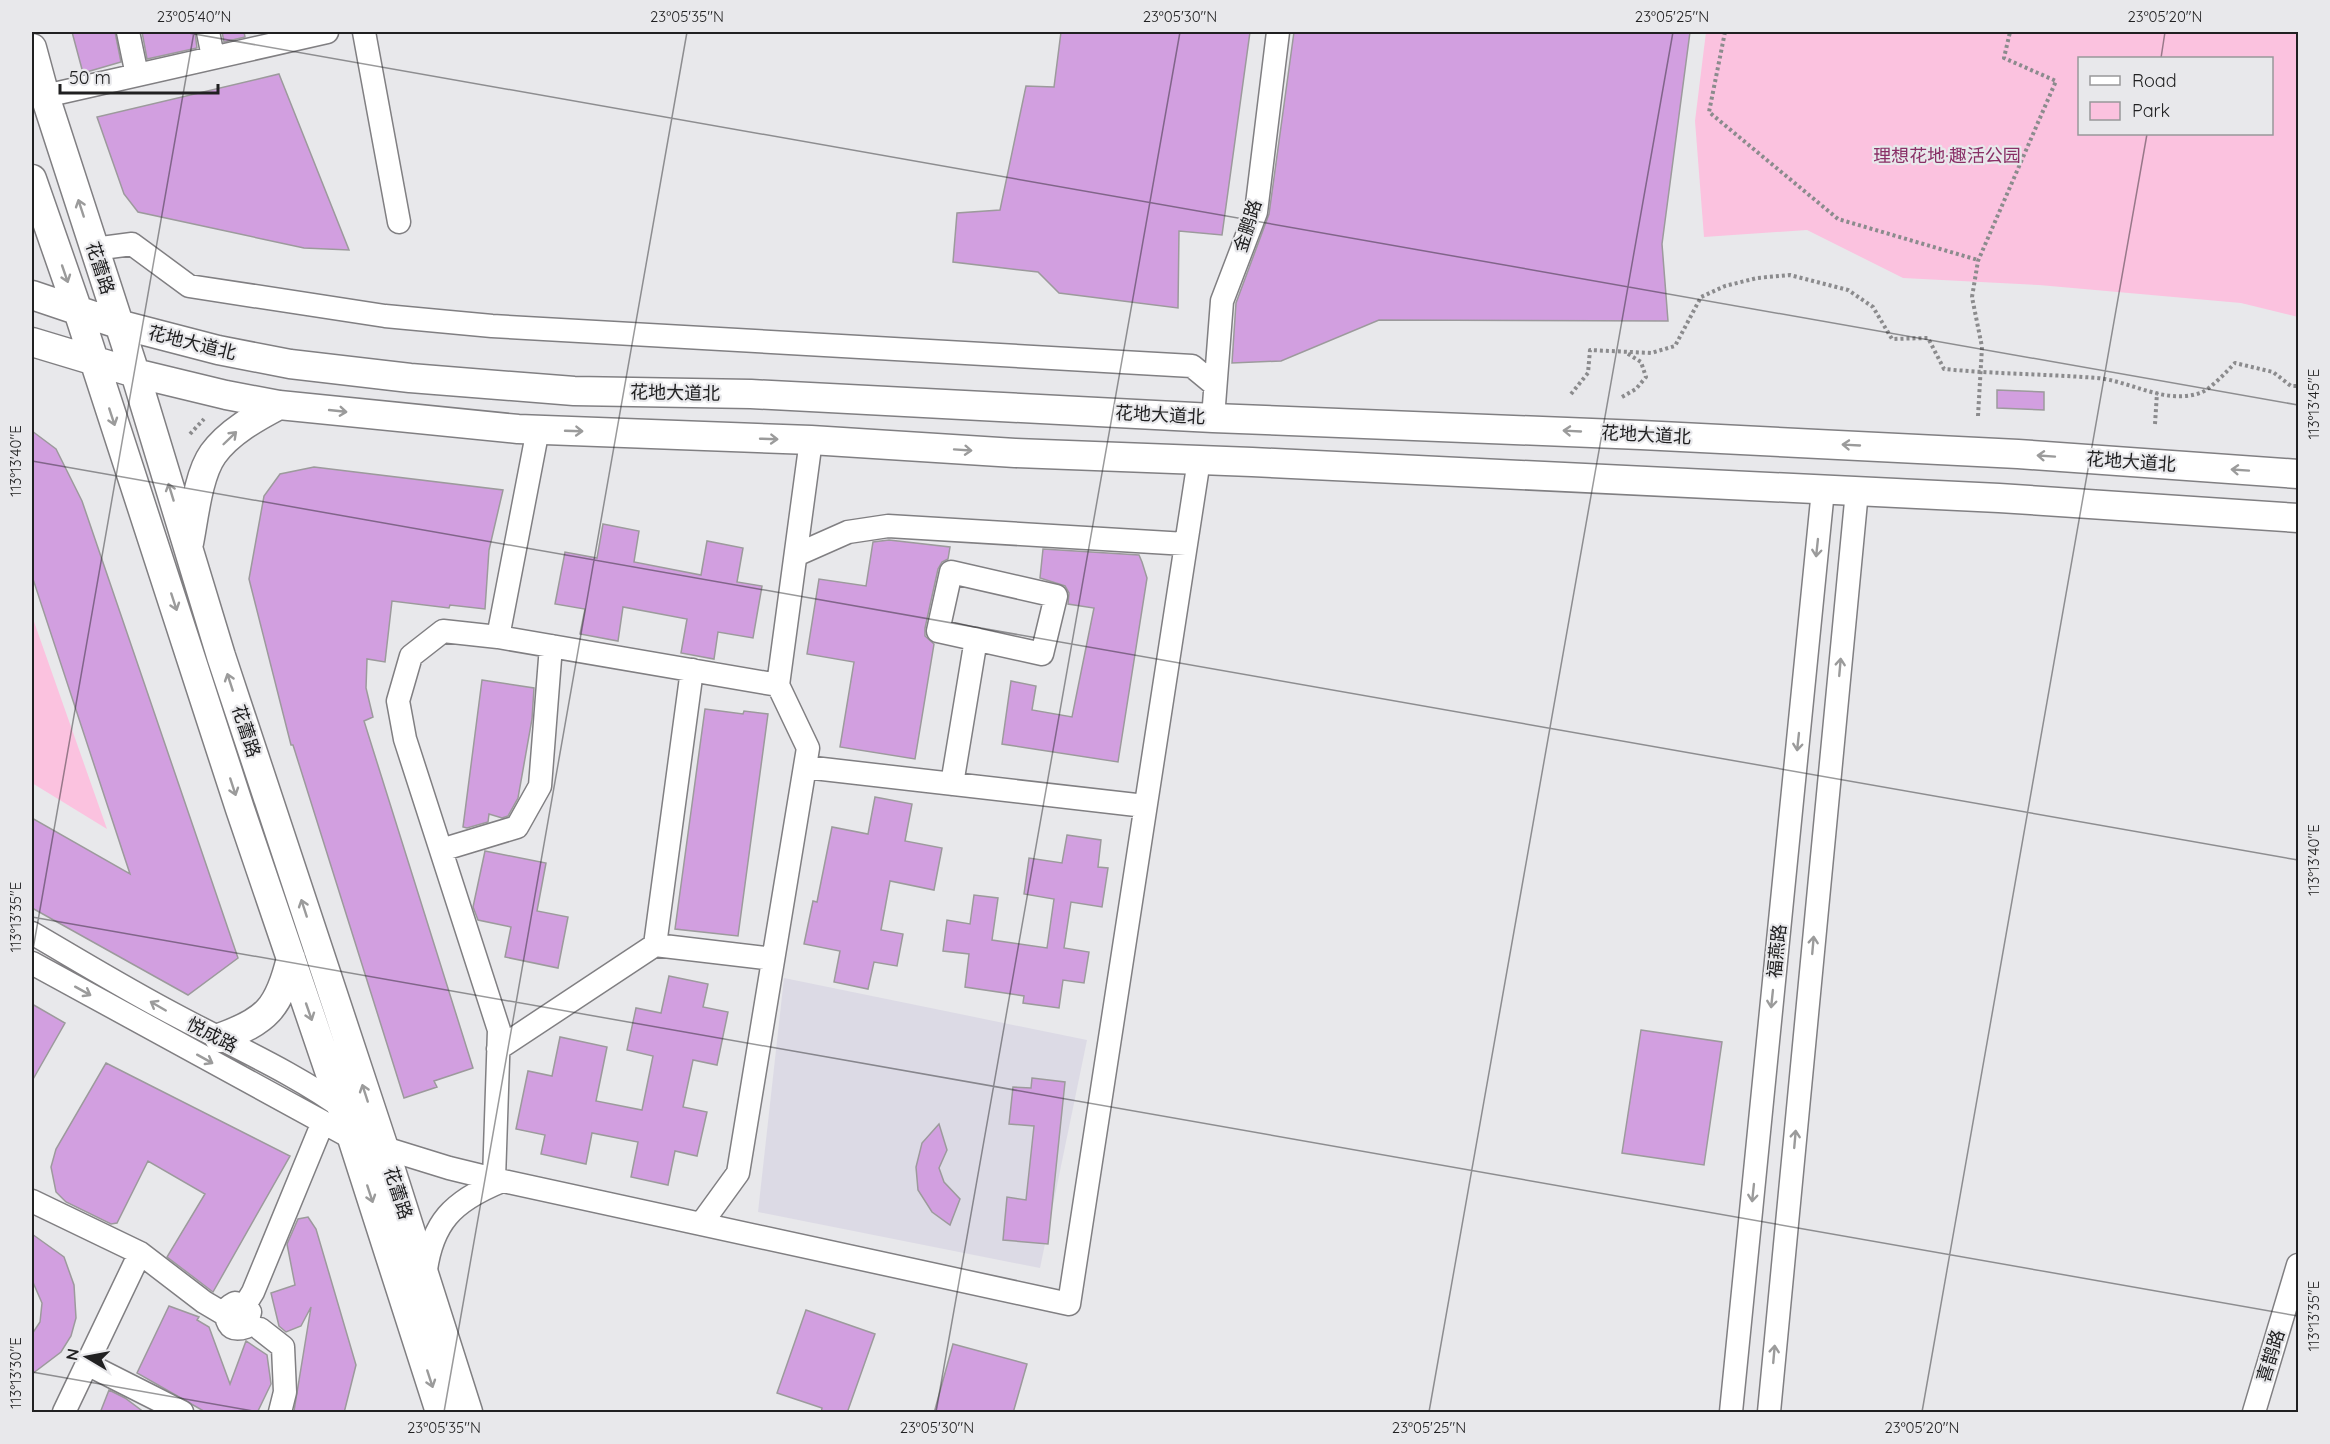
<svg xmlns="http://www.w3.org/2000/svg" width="2330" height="1444" font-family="Quicksand,'Noto Sans SC',sans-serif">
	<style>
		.built { fill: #dcdae5 }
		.green { fill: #fbc2df; fill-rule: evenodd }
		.building { fill: #d29fe0; stroke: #9c9a9c; stroke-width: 1.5 }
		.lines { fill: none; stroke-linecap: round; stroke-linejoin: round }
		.minor-casing { stroke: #807f82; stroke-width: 25 }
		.major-casing { stroke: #807f82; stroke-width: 31 }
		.path { stroke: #8b8b8d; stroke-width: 4; stroke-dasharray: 3 3; stroke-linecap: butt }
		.minor { stroke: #fff; stroke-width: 22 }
		.major { stroke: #fff; stroke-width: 28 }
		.oneway { stroke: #9b9b9b }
		.ticks { fill: none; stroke: #202021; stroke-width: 1.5; stroke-opacity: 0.45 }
		.labels { text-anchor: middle; stroke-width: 4.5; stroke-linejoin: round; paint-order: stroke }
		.park-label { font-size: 18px; fill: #892f66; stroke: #e8e8eb }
		.street-label { font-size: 18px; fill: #202021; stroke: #e8e8eb }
		.neatline { fill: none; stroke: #202021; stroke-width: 2 }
		.ticks-label { font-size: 15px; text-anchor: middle; fill: #202021 }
	</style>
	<rect width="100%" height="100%" fill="#e8e8eb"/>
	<!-- built -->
	<path class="built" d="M784,978l303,62 -47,228 -282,-56z"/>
	<!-- green -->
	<path class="green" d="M1706,32h592v285l-57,-14 -202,-18 -136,-7 -96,-48 -103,7 -9,-116zM2080,58h192v76h-192z
		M32,616l75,213 -75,-46z"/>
	<!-- building -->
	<path class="building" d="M72,32h43l6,30 -38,11z
		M142,32h53l2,16 -50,11z
		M222,32h22l1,5 -21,5z
		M1061,32h189l-28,203 -43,-4 -1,77 -119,-15 -21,-21 -85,-10 4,-49 43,-3 26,-124 28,1z
		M1294,32h396l-28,212 6,77 -289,-1 -98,41 -49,2 4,-60 33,-89z
		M279,74l70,176 -45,-2 -166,-36 -14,-18 -27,-77z
		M1997,390l47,2v18l-47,-2z
		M32,431l24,18 26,52 156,457 -50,37 -156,-87v-90l98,56 -98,-298z
		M314,467l189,23 -14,60 -4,59 -35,-4 -1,3 -57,-7 -7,61 -18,-3 -1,29 7,29 -9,4 109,347 -39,13 3,6 -33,11 -111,-353h-2l-42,-166 15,-83 16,-22z
		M603,524l36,7 -5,31 67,13 6,-34 36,7 -6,34 25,4 -9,52 -35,-6 -4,27 -33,-6 6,-34 -64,-12 -5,34 -38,-7 5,-25 -30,-5 10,-52 32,6z
		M889,540l61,7 -2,12 -6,3 -4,7 -13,59v8l9,8 -19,115 -75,-12 14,-85 -47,-8 12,-75 47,7 7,-44z
		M1043,549l96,6 3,7 5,16 -29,184 -116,-18 9,-63 25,5 -4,24 40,7 22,-109 -26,-4 1,-11 -4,-7 -25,-8z
		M482,680l52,8 -2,31 -14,79 -10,18 -6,2 -13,-4 -1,8 -21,6 -4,-1z
		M705,709l38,5 1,-3 24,3 -30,222 -63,-7z
		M875,797l37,7 -7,37 37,7 -8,42 -44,-9 -9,49 22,4 -6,32 -23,-4 -6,27 -34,-7 6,-31 -36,-7 9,-43 4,1 15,-75 36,7z
		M1067,835l34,5 -3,27 10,1 -6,39 -31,-5 -7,46 25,4 -5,31 -21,-3 -4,28 -36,-5 1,-7 -59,-9 4,-33 -26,-3 4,-31 23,4 4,-29 24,3 -6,42 55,8 7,-49 -30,-5 5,-36 33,5z
		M485,851l61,12 -9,48 31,6 -10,51 -53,-11 6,-30 -33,-7 -5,-13z
		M669,976l39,8 -5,23 25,5 -11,53 -24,-5 -10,47 24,5 -10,44 -22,-5 -7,34 -37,-8 7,-35 -46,-9 -6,31 -45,-10 4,-19 -29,-6 12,-58 24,5 8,-39 47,10 -11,54 46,9 11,-54 -26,-6 9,-42 25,5z
		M32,1004l33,19 -33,58z
		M1641,1030l81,12 -18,123 -82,-12z
		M106,1063l184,93 -77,136 -46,-35 38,-63 -57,-33 -31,62 -6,1 -45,-22 -10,-10 -5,-25 5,-18z
		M1032,1078l33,4 -17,162 -45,-4 4,-43 19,3 8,-74 -25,-2 4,-37 18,1z
		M939,1124l8,26 -8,18 5,14 16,17 -10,26 -18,-13 -14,-22 -2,-23 6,-24z
		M308,1217l8,12 40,136 -12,48 -50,-2 17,-104 -10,19 -15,6 -7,-6 -8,-33 24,-8 -8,-41 11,-25z
		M32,1234l32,23 10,28 2,33 -5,18 -10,16 -29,22v-40l8,-12 2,-19 -10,-23z
		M169,1306l30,11 -2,3 12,7 21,57 16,-43 21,14 4,29 -14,29h-50l-70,-40z
		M806,1310l69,24 -28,79h-26l1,-5 -45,-15z
		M953,1344l74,20 -14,49h-79z
		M109,1390l16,8 20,15h-45z"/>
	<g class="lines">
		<!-- minor casing -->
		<g class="minor-casing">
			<path id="minor" d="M128,32l9,43
				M208,32l5,25
				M364,32l35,190
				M45,96l282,-64
				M94,249l38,-5 57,42 196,30 107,10 700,40 23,19
				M1213,418l9,-117 34,-89 22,-180
				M796,555l52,-23 40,-6 298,18
				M951,572l105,24 -14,58 -104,-23z
				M498,637l40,-208
				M805,767l340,39
				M952,784l24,-145
				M441,850l76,-23 23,-41 11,-140
				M32,933c48,28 97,58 147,84 56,30 116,56 168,94
				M655,945l37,-275
				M32,963l320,175 97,30 45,11 575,125 130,-844
				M498,1049l157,-104 118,14
				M494,1179l5,-149 -94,-291 -7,-38 13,-45 32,-25 55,6 280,48
				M32,1201l108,52 64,49 22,13c2,13 8,16 20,12l4,-15 -5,-7 -10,-2 -5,3 -4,9
				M701,1224l37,-51 70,-425 -30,-63 33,-245
				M425,1277c6,-55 28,-76 77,-96
				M245,1305l8,-13 70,-170
				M260,1329l23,18 2,45 -5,20
				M87,1364l95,48
				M64,1412l76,-159
				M1731,1412l92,-922
				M1769,1412l88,-921
				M2254,1412l44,-147"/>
		</g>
		<!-- major casing -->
		<g class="major-casing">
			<path id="major" d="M32,48l13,48 90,277 86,283 163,492 84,264
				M32,179l46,132 162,498 112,329 88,274
				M32,295l86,29 100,26 72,14 120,14 164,13 177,3 462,24 428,17 377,19 280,20
				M32,342l103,31 91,22 53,10 239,24 293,11 204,13 237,9 747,36 299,20
				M189,543c5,-25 9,-68 24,-89 16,-22 43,-37 66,-49
				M219,1038c48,-17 60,-30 72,-80"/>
		</g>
		<!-- path -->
		<path class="path" d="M1725,32l-16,80 129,107 140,41
			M1571,394l17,-21 2,-23 61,3 24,-7 26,-49 24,-11 32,-8 33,-3 58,15 25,17 19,32 36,-1 16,31c51,5 102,5 153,9 34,3 68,27 103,15 10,-3 27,-22 35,-30l38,9 18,14h7
			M1622,397l14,-8 10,-12 -5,-15 -16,-10
			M1978,416l4,-69 -10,-50 6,-36 78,-180 -52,-23 6,-26
			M2155,424l2,-31
			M190,434l14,-15"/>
		<!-- minor -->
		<use href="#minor" class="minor"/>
		<!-- major -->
		<use href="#major" class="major"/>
	</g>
	<!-- one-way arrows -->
	<defs><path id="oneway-shaft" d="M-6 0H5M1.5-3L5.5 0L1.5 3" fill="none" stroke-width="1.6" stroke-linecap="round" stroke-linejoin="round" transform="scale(1.5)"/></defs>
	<g class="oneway">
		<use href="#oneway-shaft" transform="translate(81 208) rotate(-108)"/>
		<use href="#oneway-shaft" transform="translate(65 274) rotate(71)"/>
		<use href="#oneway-shaft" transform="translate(338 411) rotate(6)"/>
		<use href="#oneway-shaft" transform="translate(112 417) rotate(72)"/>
		<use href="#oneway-shaft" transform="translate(574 431) rotate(2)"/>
		<use href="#oneway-shaft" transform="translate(1572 431) rotate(-177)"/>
		<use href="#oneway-shaft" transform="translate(230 438) rotate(-44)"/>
		<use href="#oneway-shaft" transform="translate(769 439) rotate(2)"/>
		<use href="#oneway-shaft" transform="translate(1851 445) rotate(-177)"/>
		<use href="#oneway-shaft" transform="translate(963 450) rotate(4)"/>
		<use href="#oneway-shaft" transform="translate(2046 456) rotate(-176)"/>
		<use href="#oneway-shaft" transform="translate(2240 470) rotate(-176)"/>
		<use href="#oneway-shaft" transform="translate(171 492) rotate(-107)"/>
		<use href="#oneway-shaft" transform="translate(1817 548) rotate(96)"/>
		<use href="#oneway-shaft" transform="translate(174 602) rotate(72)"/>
		<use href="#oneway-shaft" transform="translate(1840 667) rotate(-85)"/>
		<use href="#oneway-shaft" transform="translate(230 682) rotate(-108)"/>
		<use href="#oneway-shaft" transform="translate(1798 742) rotate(96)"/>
		<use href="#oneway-shaft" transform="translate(233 787) rotate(72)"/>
		<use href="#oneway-shaft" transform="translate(304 908) rotate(-108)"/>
		<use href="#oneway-shaft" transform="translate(1813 945) rotate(-85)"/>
		<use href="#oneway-shaft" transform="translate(83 991) rotate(29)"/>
		<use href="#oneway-shaft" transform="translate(1772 999) rotate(96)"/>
		<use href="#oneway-shaft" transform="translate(158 1006) rotate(-150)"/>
		<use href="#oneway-shaft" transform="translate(309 1012) rotate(71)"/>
		<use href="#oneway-shaft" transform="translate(205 1059) rotate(29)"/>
		<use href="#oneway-shaft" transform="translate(365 1093) rotate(-108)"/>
		<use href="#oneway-shaft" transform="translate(1795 1139) rotate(-85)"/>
		<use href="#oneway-shaft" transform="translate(1753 1193) rotate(96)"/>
		<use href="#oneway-shaft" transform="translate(370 1194) rotate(72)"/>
		<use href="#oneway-shaft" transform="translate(1774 1354) rotate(-85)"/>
		<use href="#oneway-shaft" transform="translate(430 1379) rotate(72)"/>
	</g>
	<!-- ticks -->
	<path class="ticks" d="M183,32l2115,373M2161,58l4,-26M32,461l2266,399M32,917l2266,399M32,955l162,-923M32,1372l227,40M444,1412l243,-1380M936,1412l244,-1380M1429,1412l244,-1380M1922,1412l225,-1278"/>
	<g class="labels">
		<!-- park labels -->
		<g class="park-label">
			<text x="1947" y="162">理想花地·趣活公园</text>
		</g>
		<!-- street labels -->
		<g class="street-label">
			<text transform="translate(1248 226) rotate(-73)" y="6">金鹏路</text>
			<text transform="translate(100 268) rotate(72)" y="6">花蕾路</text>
			<text transform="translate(192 343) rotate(14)" y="6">花地大道北</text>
			<text transform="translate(675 393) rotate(1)" y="6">花地大道北</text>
			<text transform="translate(1160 415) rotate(3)" y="6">花地大道北</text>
			<text transform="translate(1646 435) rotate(3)" y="6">花地大道北</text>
			<text transform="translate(2131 462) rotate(4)" y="6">花地大道北</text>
			<text transform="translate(246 731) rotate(72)" y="6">花蕾路</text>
			<text transform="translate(1777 951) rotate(-84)" y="6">福燕路</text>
			<text transform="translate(212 1035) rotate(27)" y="6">悦成路</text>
			<text transform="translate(398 1193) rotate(72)" y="6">花蕾路</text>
			<text transform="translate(2271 1356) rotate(-73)" y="6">喜鹊路</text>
		</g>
	</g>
	<!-- border -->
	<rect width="2330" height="1444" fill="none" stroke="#e8e8eb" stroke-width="66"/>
	<!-- legend -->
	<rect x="2078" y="57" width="195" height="78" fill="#e8e8eb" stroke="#98989a" stroke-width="1.5"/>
	<rect x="2090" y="76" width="30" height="9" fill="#ffffff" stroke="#98989a" stroke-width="1.5"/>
	<text x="2132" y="87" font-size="18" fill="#202021">Road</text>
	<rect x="2090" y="102" width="30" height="18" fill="#fbc2df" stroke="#98989a" stroke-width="1.5"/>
	<text x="2132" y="117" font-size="18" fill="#202021">Park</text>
	<!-- north arrow -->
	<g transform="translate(87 1357) rotate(280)" stroke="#e8e8eb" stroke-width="4.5" paint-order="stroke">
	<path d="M0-4.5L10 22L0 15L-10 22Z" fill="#202021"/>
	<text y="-9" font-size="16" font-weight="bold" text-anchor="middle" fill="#202021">N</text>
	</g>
	<!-- scale -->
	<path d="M60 84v9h158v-9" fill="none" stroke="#202021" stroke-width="3"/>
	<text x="69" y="84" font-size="18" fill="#202021" stroke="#e8e8eb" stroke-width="4.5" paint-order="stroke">50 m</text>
	<rect x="33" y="33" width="2264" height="1378" class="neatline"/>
	<g class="ticks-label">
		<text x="194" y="22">23°05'40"N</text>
		<text x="687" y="22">23°05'35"N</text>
		<text x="1180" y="22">23°05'30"N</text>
		<text x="1672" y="22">23°05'25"N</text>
		<text x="2165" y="22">23°05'20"N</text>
		<text transform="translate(2314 404) rotate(-90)" y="5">113°13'45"E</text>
		<text transform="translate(16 461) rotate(-90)" y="5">113°13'40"E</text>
		<text transform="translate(2314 860) rotate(-90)" y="5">113°13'40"E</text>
		<text transform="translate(16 917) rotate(-90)" y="5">113°13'35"E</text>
		<text transform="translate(2314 1316) rotate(-90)" y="5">113°13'35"E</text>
		<text transform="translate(16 1373) rotate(-90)" y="5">113°13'30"E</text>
		<text x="444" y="1433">23°05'35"N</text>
		<text x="937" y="1433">23°05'30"N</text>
		<text x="1429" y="1433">23°05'25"N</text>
		<text x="1922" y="1433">23°05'20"N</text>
	</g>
</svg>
